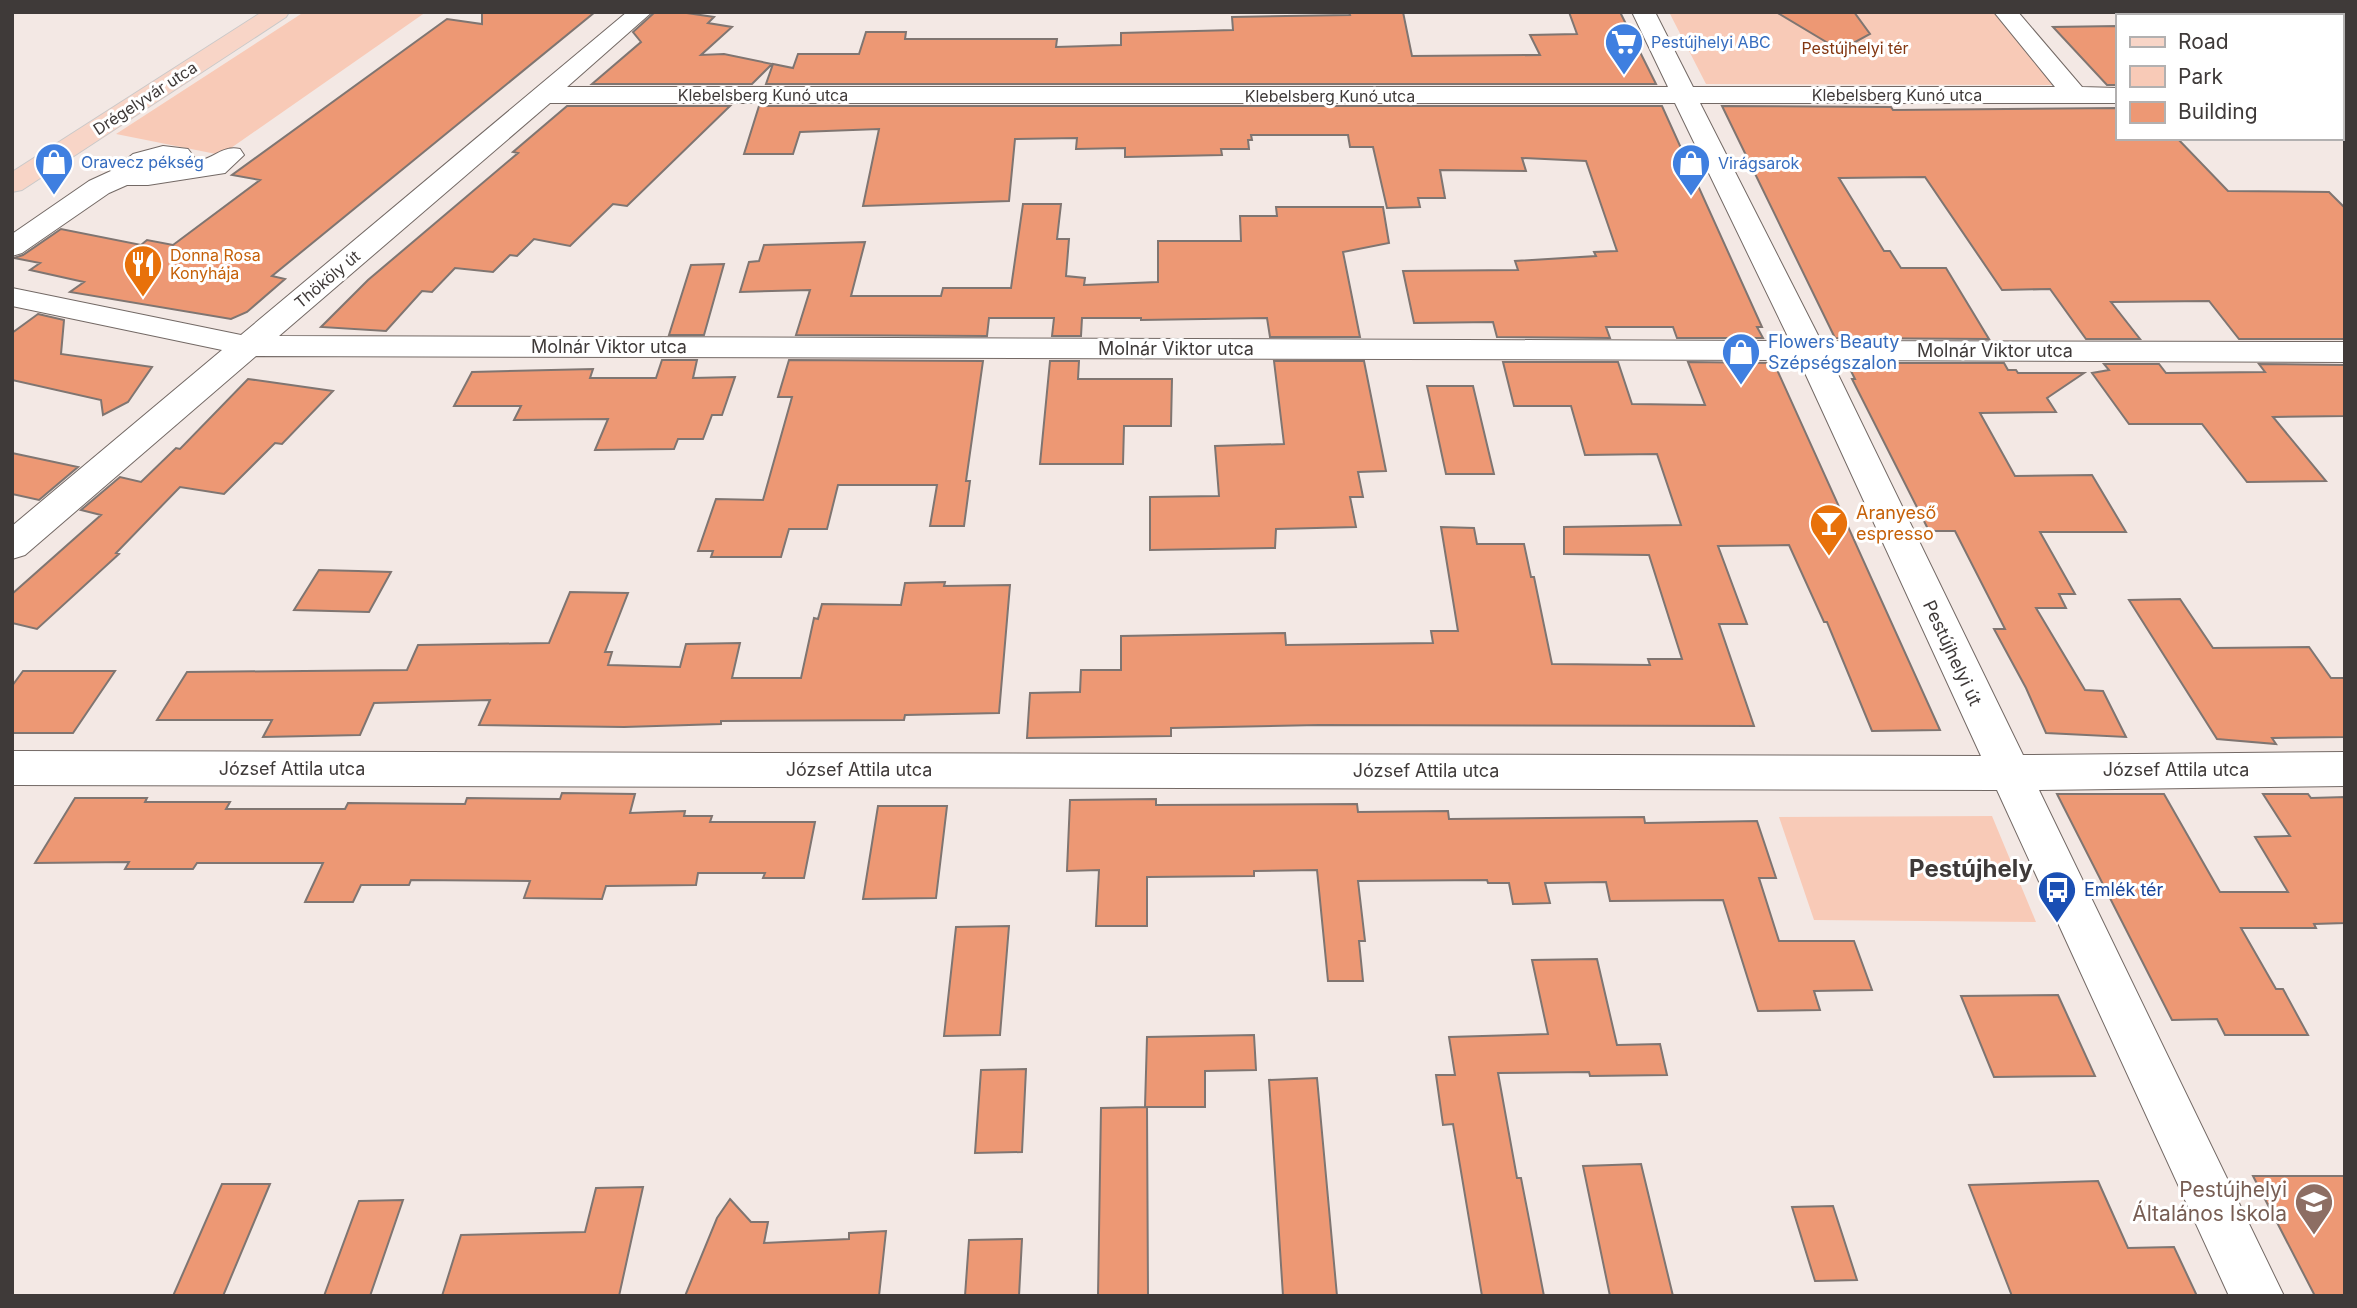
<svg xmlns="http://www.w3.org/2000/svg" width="2357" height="1308" font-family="Inter,sans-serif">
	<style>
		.green { fill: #f8cab7 }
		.building { fill: #ed9874; stroke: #7f7571; stroke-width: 2 }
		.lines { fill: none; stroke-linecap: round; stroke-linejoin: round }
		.minor-casing { stroke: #736965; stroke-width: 2 }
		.major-casing { stroke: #c9c8c8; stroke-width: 2 }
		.minor { fill: #fff; fill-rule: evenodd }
		.major { fill: #f8d5c7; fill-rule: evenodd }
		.labels { text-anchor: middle; stroke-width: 6; stroke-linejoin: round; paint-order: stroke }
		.far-shop-label { font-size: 16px; fill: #366cbe; stroke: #fff; text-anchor: start }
		.far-park-label { font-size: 16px; fill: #833712; stroke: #fff }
		.far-street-label { font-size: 16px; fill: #3f3a39; stroke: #fff }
		.far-food-label { font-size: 16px; fill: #c56008; stroke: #fff; text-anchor: start }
		.shop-label { font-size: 18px; fill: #366cbe; stroke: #fff; text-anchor: start }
		.street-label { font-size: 18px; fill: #3f3a39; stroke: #fff }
		.food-label { font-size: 18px; fill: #c56008; stroke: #fff; text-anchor: start }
		.transit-label { font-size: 18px; fill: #164399; stroke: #fff; text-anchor: start }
		.near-education-label { font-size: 21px; fill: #785e54; stroke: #fff; text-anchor: end }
		.district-label { font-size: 24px; font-weight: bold; fill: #3f3a39; stroke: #fff }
	</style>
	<rect width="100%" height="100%" fill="#f3e8e4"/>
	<!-- green -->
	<path class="green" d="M304,12h122l-205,143 -105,-21z
		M1669,12h324l60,73 -347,-1z
		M1992,816l44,106 -222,-2 -35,-103z"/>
	<!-- building -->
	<path class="building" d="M482,12h113l-323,264 13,3 -38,33 -16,7 -161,-27 14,-10 -54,-12 10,-7 -26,-5 9,-3 38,-26 80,16 6,-5 26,5 87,-65 -28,-5 215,-156 35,5z
		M655,12h25l34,5 -6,6 24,4 -31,28 23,-1 48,10 -20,20h-160l49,-42 -8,-10z
		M1349,12h54l9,44 128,-1 -10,-20 47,-1 -8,-22h51l36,72h-890l7,-20 20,4 5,-14h61l7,-22h40l-1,7h152l-1,8 65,-2v-12l112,-3 -1,-13 118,-2z
		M1776,12h78l16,22 -22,12h-15z
		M2117,26v59h-10l-54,-58z
		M567,106h163l-103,100 -14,-2 -43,42 -36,-7 -17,17 -7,-1 -17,17 -38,-4 -23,24 -10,-1 -36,40 -65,-4 47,-47 150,-127 -5,-1z
		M759,106h903l100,221h-5l6,11h-86l-4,-11h-67l4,11 -113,-1 -4,-15 -79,1 -11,-52 115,-1 -3,-9 81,-5 -2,-4 23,-1 -31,-90 -64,-3 4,13 -86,-1 5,28h-27l2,9 -33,1 -14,-61h-23l-2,-12h-97l1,5h-4l1,9h-28l1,6 -97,2v-9l-49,1 1,-11 -62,1 -6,62 -146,5 16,-77 -79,3 -7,22h-49z
		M1722,106l169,1 2,3 224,-2v30h60l51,53 101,1 16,16v131h-106l-30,-38 -98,1 29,37h-54l-36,-50 -48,1 -77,-113 -86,1 45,73h6l11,17h45l43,71 -154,-1z
		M1023,204h38l-4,35h12l-3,37 19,2 -1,7 74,-3v-41h83l-1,-25h37l-1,-9h107l6,36 -46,9 17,85h-90l-3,-19 -126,2v-2h-59l-1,18h-29l2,-18h-65l-2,18 -191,-1 14,-45 -70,2 9,-30 10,-1 5,-16 101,-3 -14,54h90l2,-8h68z
		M724,264l-20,71h-35l22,-70z
		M38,314l26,6 -3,34 91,13 -24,35 -25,13 -2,-15 -89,-20v-47z
		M662,360h35l-4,18 42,-1 -13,38h-10l-9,24h-25l-4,10 -79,1 13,-31 -94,1 7,-14h-67l18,-34 121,-3 -3,9h66z
		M789,360l194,1 -17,120h4l-6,45h-34l7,-41h-99l-11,44h-38l-8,28h-70l2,-6h-15l18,-52 47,1 29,-103h-14z
		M1050,361h29l-1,18h94l-1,47h-47l-1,38h-83z
		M1274,361h90l22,110 -28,1 5,25h-13l6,30 -80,2 -1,19 -125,2v-53l69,-1 -4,-50 69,-2z
		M1503,362h115l14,42 73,1 -17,-43 86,1 166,367 -68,1 -45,-109h-3l-35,-77 -71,1 29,78h-28l35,102 -435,-1 -148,3v8l-144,2 3,-45 50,-1 1,-22h40v-34l164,-3 1,12 147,-2 -2,-12h27l-17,-104 33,1 3,16h47l7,33h3l18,87 98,1 -2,-6h34l-33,-104 -85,-1v-27l117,-2 -24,-71 -72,1 -14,-49h-57z
		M1847,363h157l4,7h8l2,3h66l-37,25 9,14 -76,1 35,63 77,-1 34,57h-86l35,62h-16l7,14h-30l49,82 18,1 23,46 -80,-4 -20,-45 -32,-59h11l-50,-98h-26l-77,-152h3z
		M2104,364h55l7,9 99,-1 -6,-8 86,1v51l-72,1 53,64 -79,1 -45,-58h-73l-37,-51 17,-3z
		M248,379l85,12 -51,53 -7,-1 -51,51 -44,-7 -64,66 3,1 -82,75 -25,-6v-29l89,-79 -20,-5 39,-33 21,5 35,-34 4,1z
		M1427,386h46l21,88h-48z
		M12,453l66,14 -39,33 -27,-6z
		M319,570l39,1 33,1 -22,40 -75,-2z
		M945,582l-1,4 66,-1 -11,128 -94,2 -1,5 -183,1v3l-97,3 -145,-2 11,-25 -116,3 -14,32 -97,2 9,-17h-115l30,-48 220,-2 11,-25 131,-2 21,-51 58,1 -23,59h7l-4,13 72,2 6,-23 54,-1 -8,35h69l13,-60 4,1 4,-15 79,1 4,-22z
		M2180,599l33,49 96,-1 22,31h14v59l-73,1 4,6 -59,-5 -88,-139z
		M23,671h92l-42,62h-61v-47z
		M562,793l73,1 -5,19 55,-2 -1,5h28l-2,6h105l-11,56h-41l2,-5h-67l-2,12 -90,1 -4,13 -78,-1 6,-17 -119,-1 -2,5h-48l-8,17h-48l18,-39h-126l-4,6h-68l4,-7 -94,1 40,-65h72l-2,4h85l-4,7h119l3,-6 117,1 2,-6 93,1z
		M2057,794h107l56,98h68l-33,-55 35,-1 -27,-42h45l3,4 34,-1v126l-31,1 2,4h-75l35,61h7l25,46h-83l-8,-16 -45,1z
		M1156,799v6l201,-1 1,8 90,-1 1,8 195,-2 1,6 112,-2 19,57h-17l20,63h75l18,49 -58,1 6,19 -62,1 -35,-111 -113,1 -4,-19 -61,1 5,20 -37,1 -4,-21h-21l-1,-3 -129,1 7,60h-6l4,40h-35l-11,-111 -63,1v5l-107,1v49h-51l3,-56 -32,1 3,-71z
		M878,806h69l-11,92 -73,1z
		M1009,926l-9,109 -56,1 12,-109z
		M1597,959l20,86 43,-1 7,31 -77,1 -1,-4 -91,1 19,105h4l23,118h-62l-29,-172 -10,1 -7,-50h19l-6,-38 99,-3 -16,-74z
		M2058,995l37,81 -101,1 -33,-81z
		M1254,1035l2,35 -51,1v36h-60l2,-70z
		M1026,1069l-4,83 -47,1 6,-83z
		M1317,1078l20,218h-54l-14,-216z
		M1147,1107l1,189h-50l3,-188z
		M1641,1164l32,132h-63l-27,-130z
		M2253,1176h92v120h-30z
		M2098,1181l30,67 46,-1 23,49h-185l-43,-111z
		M222,1184h48l-47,112h-50z
		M643,1187l-24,109h-177l19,-61 124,-3 11,-44z
		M730,1199l21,23h17l-4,21 85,-4v-6l37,-2 -7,65h-194l32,-78z
		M403,1200l-33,96h-46l35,-95z
		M1833,1206l24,74 -42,1 -23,-74z
		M1022,1239l-3,57h-54l4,-56z"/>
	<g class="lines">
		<!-- minor casing -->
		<g class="minor-casing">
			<path id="minor" d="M627,12h25l-85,75h1101l-36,-75h23l38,75h362l-61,-75h24l64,75 35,1v15h-417l121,238 524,1v20l-514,-2 192,395 322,-3v34l-306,4 245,506h-55l-232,-506 -1985,-5v-34l1969,5 -182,-396 -1543,-4 -231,199 -13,4v-33l210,-176 -210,-44v-18l229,47zM550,103h1125l115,238 -1511,-5z
				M2341,87h4v16h-4z
				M163,146l25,3 9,12c17,-2 25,-16 43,-12l4,6 -19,18 -77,12h-21l-18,8 -87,60 -10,3v-22l77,-53 24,-11 20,-16z"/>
		</g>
		<!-- major casing -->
		<g class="major-casing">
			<path id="major" d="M262,12h27l-3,5 -264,173 -10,2v-20z"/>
		</g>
		<!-- minor -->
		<use href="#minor" class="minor"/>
		<!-- major -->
		<use href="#major" class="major"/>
	</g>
	<!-- icons -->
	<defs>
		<g id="supermarket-pin" transform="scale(2.0125)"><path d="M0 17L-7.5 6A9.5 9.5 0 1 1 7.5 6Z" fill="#3f7fe0" stroke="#fff"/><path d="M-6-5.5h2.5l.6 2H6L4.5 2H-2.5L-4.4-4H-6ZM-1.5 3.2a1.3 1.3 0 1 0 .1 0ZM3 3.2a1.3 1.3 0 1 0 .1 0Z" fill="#fff"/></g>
		<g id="shop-pin" transform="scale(2.0125)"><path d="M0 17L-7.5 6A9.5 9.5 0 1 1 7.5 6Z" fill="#3f7fe0" stroke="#fff"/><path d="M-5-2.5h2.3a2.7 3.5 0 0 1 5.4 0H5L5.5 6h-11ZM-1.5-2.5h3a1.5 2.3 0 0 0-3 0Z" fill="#fff"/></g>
		<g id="restaurant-pin" transform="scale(2.0125)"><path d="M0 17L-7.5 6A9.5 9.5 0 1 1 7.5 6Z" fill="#e8710a" stroke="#fff"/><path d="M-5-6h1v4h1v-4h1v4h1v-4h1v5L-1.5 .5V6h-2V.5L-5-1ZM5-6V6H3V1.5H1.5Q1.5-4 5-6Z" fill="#fff"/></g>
		<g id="bar-pin" transform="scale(2.0125)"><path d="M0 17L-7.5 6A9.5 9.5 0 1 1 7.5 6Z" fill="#e8710a" stroke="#fff"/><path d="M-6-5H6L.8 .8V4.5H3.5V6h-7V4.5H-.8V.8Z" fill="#fff"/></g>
		<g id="bus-pin" transform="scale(2.0125)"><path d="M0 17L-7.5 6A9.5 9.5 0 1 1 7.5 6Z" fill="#1a4fb4" stroke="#fff"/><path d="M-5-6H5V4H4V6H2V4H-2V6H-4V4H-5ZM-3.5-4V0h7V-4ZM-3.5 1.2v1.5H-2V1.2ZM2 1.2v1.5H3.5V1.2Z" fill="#fff"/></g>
		<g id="school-pin" transform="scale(2.0125)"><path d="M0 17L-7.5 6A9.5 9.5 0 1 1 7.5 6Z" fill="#8d6e63" stroke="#fff"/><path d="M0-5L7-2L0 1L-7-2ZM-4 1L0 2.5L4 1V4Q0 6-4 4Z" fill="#fff"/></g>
	</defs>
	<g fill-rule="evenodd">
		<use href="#supermarket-pin" x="1624" y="42"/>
		<use href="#shop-pin" x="54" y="162"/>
		<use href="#shop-pin" x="1691" y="163"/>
		<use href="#restaurant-pin" x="143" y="264"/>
		<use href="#shop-pin" x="1741" y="352"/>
		<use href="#bar-pin" x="1829" y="523"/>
		<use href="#bus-pin" x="2057" y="890"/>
		<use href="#school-pin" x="2314" y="1202"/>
	</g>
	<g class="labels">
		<!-- far-shop labels -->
		<g class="far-shop-label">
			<text x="1651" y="48">Pestújhelyi ABC</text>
			<text x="81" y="168">Oravecz pékség</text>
			<text x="1718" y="169">Virágsarok</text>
		</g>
		<!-- far-park labels -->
		<g class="far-park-label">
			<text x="1855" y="54">Pestújhelyi tér</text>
		</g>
		<!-- far-street labels -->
		<g class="far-street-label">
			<text x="763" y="101">Klebelsberg Kunó utca</text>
			<text x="1897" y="101">Klebelsberg Kunó utca</text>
			<text x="1330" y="102">Klebelsberg Kunó utca</text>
			<text transform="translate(145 98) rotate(-33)" y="6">Drégelyvár utca</text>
			<text transform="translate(327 279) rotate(-40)" y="6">Thököly út</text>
		</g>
		<!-- far-food labels -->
		<g class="far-food-label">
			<text x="170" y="261">Donna Rosa<tspan x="170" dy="18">Konyhája</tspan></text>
		</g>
		<!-- shop labels -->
		<g class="shop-label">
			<text x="1768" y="348">Flowers Beauty<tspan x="1768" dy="21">Szépségszalon</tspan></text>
		</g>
		<!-- street labels -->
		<g class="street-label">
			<text x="609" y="353">Molnár Viktor utca</text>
			<text x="1176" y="355">Molnár Viktor utca</text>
			<text x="1995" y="357">Molnár Viktor utca</text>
			<text transform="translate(1952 653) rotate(65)" y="6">Pestújhelyi út</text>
			<text x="292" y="775">József Attila utca</text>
			<text x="859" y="776">József Attila utca</text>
			<text x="2176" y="776">József Attila utca</text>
			<text x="1426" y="777">József Attila utca</text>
		</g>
		<!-- food labels -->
		<g class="food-label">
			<text x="1856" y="519">Aranyeső<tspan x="1856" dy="21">espresso</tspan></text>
		</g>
		<!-- transit labels -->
		<g class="transit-label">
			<text x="2084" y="896">Emlék tér</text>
		</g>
		<!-- near-education labels -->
		<g class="near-education-label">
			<text x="2287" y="1197">Pestújhelyi<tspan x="2287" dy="24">Általános Iskola</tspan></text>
		</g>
		<!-- district labels -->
		<g class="district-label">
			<text x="1971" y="877">Pestújhely</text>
		</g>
	</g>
	<!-- border -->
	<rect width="2357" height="1308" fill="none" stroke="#3f3a39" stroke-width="28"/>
	<!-- legend -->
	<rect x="2116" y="14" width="228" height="126" fill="#ffffff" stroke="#b2b0b0" stroke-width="2"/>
	<rect x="2130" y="37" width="35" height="10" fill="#f8d5c7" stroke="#b2b0b0" stroke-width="2"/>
	<text x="2178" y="49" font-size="21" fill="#3f3a39">Road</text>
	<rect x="2130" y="66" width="35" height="21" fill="#f8cab7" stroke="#b2b0b0" stroke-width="2"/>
	<text x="2178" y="84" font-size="21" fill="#3f3a39">Park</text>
	<rect x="2130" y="102" width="35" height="21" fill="#ed9874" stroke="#b2b0b0" stroke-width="2"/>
	<text x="2178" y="119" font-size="21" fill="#3f3a39">Building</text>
</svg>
